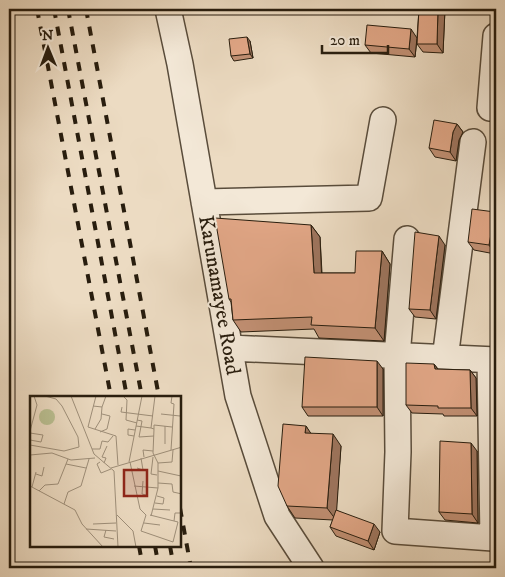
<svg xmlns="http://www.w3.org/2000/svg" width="505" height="577" font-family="'IM FELL DW Pica',serif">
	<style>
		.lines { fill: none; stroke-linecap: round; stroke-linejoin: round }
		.street-casing { stroke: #594c3b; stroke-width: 28 }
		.street { stroke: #f3e8d7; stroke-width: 25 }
		.rail { stroke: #281d0e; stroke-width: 4; stroke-dasharray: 9 9; stroke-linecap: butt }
		.wall { fill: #c29074; stroke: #281d0e }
		.shaded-wall { fill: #9e755e; stroke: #281d0e }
		.building { fill: #e2a787; stroke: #281d0e }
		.labels { text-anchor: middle; stroke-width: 4; stroke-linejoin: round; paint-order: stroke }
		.street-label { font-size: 21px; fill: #281d0e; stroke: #f3e8d7 }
		.inset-road { fill: none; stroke: #9e8f7a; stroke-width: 1 }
		.view { fill: #8f2418; fill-opacity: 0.15; stroke: #8f2418; stroke-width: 2.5 }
		.inset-edge { fill: none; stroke: #281d0e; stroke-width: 2.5 }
	</style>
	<rect width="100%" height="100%" fill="#ecdbc2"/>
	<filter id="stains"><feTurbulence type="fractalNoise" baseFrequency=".004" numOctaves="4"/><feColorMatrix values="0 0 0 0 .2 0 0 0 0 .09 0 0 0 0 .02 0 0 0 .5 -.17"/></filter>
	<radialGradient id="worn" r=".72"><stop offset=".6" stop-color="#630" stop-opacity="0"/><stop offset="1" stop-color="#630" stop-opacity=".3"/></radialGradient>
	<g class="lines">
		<!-- street casing -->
		<g class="street-casing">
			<path id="street" d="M168,9l12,55 58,332 39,120 34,52
				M490,108l6,-72
				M204,202l165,-4 14,-78
				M407,239l-10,117 1,96 -3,79 98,7 -3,-178
				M230,348l266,12
				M445,359l28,-217"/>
		</g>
		<!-- street -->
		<use href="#street" class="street"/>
		<!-- rail -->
		<path class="rail" d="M37,9l74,388
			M54,9l73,388
			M68,9l74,388
			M86,9l73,388
			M180,508l11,60
			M139,546l4,22
			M155,546l4,22
			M170,546l4,22"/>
	</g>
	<!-- wall -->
	<path class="wall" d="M419,9h26l-2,44 -20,-1 -6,-8v-5l-2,18 -44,-4 -6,-8 52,-7z
		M250,41l3,17 -19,3 -3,-5z
		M457,124l6,8 -4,8 -3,21 -21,-4 -6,-9z
		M495,212l1,3v34l-1,5 -21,-4 -6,-8z
		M311,225l9,12 2,36h33l27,-22 8,13 -6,77 -65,-3 -5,-9 -73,3 -8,-12 -2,-18 -2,-3z
		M445,245l-9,74 -21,-2 -6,-8z
		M434,364l4,5 32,1 6,8 1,38h-33l-1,-2 -31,-1 -6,-8z
		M383,369v47h-75l-6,-9z
		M306,426l4,7 31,13 -5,64 44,22 -6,18 -38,-14 -6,-9 3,-7 -38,-2 -8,-12z
		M477,451l1,72 -33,-3 -6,-8z"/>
	<!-- shaded-wall -->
	<path class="shaded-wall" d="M438,9h7l-2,44 -6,-9z
		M411,29l6,9 -2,19 -6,-8z
		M247,37l3,4 3,17 -3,-4z
		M457,124l6,8 -4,8 -3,21 -6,-9 3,-20z
		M495,212l1,3v34l-1,5 -6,-9z
		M311,225l9,12 2,48 -8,-12z
		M439,236l6,9 -9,74 -6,-9z
		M382,251l8,13 -6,77 -9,-13z
		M377,361l6,8v47l-6,-9z
		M434,364l6,8 -5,-3z
		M470,370l6,8 1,38 -6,-8z
		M306,426l8,12 -9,-5z
		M333,434l8,12 -5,74 -9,-12z
		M471,443l6,8 1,72 -6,-9z
		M374,524l6,8 -6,18 -6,-9z"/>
	<!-- building -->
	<path class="building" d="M419,9h19l-1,35h-20z
		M367,25l44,4 -2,20 -44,-4z
		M247,37l3,17 -19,2 -2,-17z
		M434,120l23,4 -4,8 -3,20 -21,-4z
		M472,209l23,3 -6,33 -21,-3z
		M215,218l96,7 3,48h41l1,-22h26l-7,77 -64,-3 1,-8 -79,3 -2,-21h-2z
		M415,232l24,4 -9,74 -21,-1z
		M305,357l72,4v46h-75z
		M406,363l28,1 1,5 35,1 1,38h-33v-2l-32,-1z
		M283,424l23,2 -1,7 28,1 -6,74 -40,-2 -9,-20z
		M440,441l31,2 1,71 -33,-2z
		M336,510l38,14 -6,17 -38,-14z"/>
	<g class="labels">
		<!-- street labels -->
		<g class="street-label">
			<text transform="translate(220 295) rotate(80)" y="7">Karunamayee Road</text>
		</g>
	</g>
	<!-- overview -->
	<g transform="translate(30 396)">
		<rect width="151" height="151" fill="#ecdbc2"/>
		<path d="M9 21a8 8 0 1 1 16 0a8 8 0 1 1-16 0Z" fill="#bac092"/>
		<path class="inset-road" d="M41,0l23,58 20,17 4,76M93,0l4,4 -1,20 11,3M63,10l9,1 4,-11M92,11l-1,5 32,4M131,18l19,2M107,24l5,1 -3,16 15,-1M106,30l15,2M135,30v18M58,31l28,9 2,29M58,31l8,-31M65,33l6,-10 1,-12M124,33v-4l18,2M0,35l7,-26 -3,-9M70,36l7,-3 3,-13 -8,-2M0,37l13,2 -2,7 -11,-2M104,40l-6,-1v-6l7,1M0,49l34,6 15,-4 -1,-10 -16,-31 -6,-7 -11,-3M62,53h8l2,-8 6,1 5,-6M141,54l3,-46 -3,-1 1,-7M0,59l22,-2 19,7 24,-2M114,61l-1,-7 10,1M123,61l-2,17 6,1M70,66l-3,2 4,9 10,-4M99,66l13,-66M100,66l10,47 6,6M74,67l2,-5 -4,-1 5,-11M128,67l14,-1 1,-12M36,68l20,4M81,72l71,-21M107,72l6,2 -2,-12M128,75l23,5M6,78l6,2 2,-9M113,85l-1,13 4,1M128,87l14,1 1,8 9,2M0,90l45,24 7,14 21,23M104,90l24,2M2,91l4,-15M9,95l6,-6 13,-1 10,-25M125,107l8,1 1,-6 -7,-2M34,108l4,-12 13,-6 8,-27M123,113l17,1M87,119l16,16 3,16M116,119l-5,16 32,11 5,-20 -4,-1M120,119l24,6M121,120l7,-28v-25l-5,-10 1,-24 -3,-1 4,-32M144,125l1,-8h7M114,127l16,2M63,128l23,-1M56,133l30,2M76,134l-2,7 10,2"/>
		<path class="view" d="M94,74h23v26h-23z"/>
		<rect width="151" height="151" class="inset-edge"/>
	</g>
	<!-- margin -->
	<rect width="505" height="577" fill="none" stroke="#ecdbc2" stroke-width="30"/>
	<rect x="10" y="10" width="485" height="557" fill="none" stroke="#281d0e" stroke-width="2.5"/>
	<rect x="15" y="15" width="475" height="547" fill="none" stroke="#281d0e"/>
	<!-- north arrow -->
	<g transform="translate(48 48) rotate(359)" stroke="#f3e8d7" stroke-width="4" paint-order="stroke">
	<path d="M0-4L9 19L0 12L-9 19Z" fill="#281d0e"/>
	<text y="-8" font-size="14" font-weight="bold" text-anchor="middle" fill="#281d0e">N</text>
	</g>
	<!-- scale -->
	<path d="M322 45v8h66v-8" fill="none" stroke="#281d0e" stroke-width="2.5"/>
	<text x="330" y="45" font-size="15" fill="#281d0e" stroke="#f3e8d7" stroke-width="4" paint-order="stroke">20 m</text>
	<rect width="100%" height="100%" filter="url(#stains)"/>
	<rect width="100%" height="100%" fill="url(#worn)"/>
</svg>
